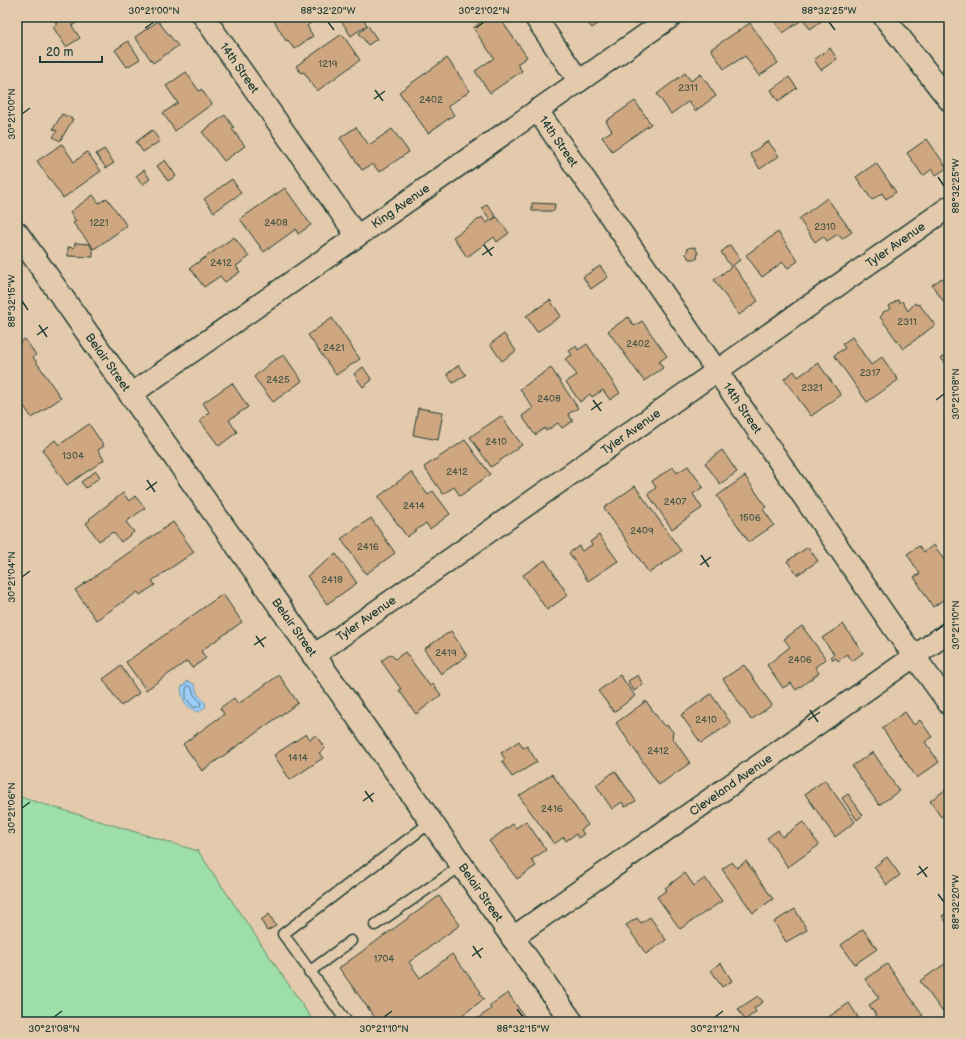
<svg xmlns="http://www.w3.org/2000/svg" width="966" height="1039" font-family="'Balsamiq Sans',sans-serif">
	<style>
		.green { fill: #9edea8; stroke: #5e8e6e }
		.water { fill: #9ccdf8; stroke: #6a93aa }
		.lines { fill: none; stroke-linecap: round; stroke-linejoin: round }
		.shore { stroke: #517782; stroke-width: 1 }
		.building { fill: #cea781; stroke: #1f3d34 }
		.service-casing { stroke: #1f3d34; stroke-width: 13 }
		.minor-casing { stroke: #1f3d34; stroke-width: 24 }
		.tertiary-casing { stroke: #1f3d34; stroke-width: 25 }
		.service { stroke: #e4caac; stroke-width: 10 }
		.minor { stroke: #e4caac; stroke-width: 21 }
		.tertiary { stroke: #e4caac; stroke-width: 22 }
		.ticks { fill: none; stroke: #1f3d34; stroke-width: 1.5 }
		.labels { text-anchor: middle; stroke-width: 3.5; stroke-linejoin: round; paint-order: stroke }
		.number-label { font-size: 10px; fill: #4b5847 }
		.street-label { font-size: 12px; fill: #1f3d34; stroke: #e4caac }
		.neatline { fill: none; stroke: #1f3d34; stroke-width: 1.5 }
		.ticks-label { font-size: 10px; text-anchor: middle; fill: #1f3d34 }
	</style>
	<rect width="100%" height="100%" fill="#e4caac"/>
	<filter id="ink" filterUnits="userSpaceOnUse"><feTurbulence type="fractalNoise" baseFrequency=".025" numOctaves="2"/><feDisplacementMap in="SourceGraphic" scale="8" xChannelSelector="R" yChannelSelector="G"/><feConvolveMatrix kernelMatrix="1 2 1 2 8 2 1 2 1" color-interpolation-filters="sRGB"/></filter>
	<g filter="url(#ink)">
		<!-- green -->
		<path class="green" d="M17,796l181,55 116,171h-297z"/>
		<!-- water -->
		<path class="water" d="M188,681l6,3c2,3 2,7 3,9 5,8 16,12 1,19 -12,-4 -16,-12 -17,-24z"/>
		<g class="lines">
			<!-- shore -->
			<path class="shore" d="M188,686h3l3,9 7,7 -1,5h-7l-7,-9v-9z"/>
		</g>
		<!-- building -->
		<path class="building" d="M52,17h31l-11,9 8,12 -14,9 -13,-20 4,-3z
			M272,17h46l-11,9 6,10 -19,13 -6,-9 -2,1z
			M350,17h12l5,8 -16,11 -9,-14z
			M488,17h11l28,40 -10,7 5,7 -32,22 -15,-22 19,-13 -21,-30z
			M584,17h24l-16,11z
			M771,17h56l-17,12 -7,-10 -20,14z
			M158,21l20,25 -25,17 -18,-26z
			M750,23l28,40 -19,13 -14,-20 -21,13 -13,-20z
			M368,26l9,13 -9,6 -9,-12z
			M342,34l18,26 -43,31 -13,-19 -3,1 -5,-7z
			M128,41l12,18 -13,8 -12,-17z
			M830,48l7,11 -16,11 -7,-10z
			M447,58l23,33 -22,15 6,9 -26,18 -29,-41z
			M186,72l13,19 2,-2 11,15 -37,27 -12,-18 15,-10 -12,-17z
			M685,73l6,8 10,-7 15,22 -21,15 -6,-10 -18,13 -14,-20z
			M789,77l8,11 -19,13 -7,-11z
			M635,101l16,23 -39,27 -10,-14 10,-6 -6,-10z
			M62,114l11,5 -13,22 -7,-4 4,-6 -4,-2z
			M225,115l9,13 -2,1 13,17 -21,15 -22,-29z
			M356,127l13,18 23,-16 17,23 -30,20 -6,-8 -11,6 -22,-32z
			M152,130l8,11 -17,11 -7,-10z
			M927,139l20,29 -11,7 -4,-6 -9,7 -16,-23z
			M768,141l11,15 -19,13 -10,-15z
			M62,144l12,18 13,-10 14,19 -38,27 -26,-37z
			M104,149l10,14 -8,5 -10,-14z
			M165,160l11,16 -8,5 -11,-15z
			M876,163l20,29 -10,7 -4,-6 -10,7 -16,-23z
			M144,170l6,9 -8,6 -6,-9z
			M232,179l9,14 -27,19 -10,-13z
			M285,188l26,37 -13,9 -2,-5 -32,23 -24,-33z
			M93,195l6,8 8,-5 20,28 -33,23 -21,-26 3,-2 -6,-9z
			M827,198l25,34 -10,7 -4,-5 -11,7 -4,-5 -8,6 -16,-23z
			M532,203l23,1 -1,7h-22z
			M487,204l9,13 -5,4 -9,-13z
			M482,217l4,6 11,-6 12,16 -12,9 -3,-5 -27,20 -14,-20z
			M778,232l20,29 -10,7 -5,-6 -21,15 -16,-22z
			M234,237l15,20 -13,9 4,6 -15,10 -5,-6 -16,11 -14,-19z
			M75,243l16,1v4l2,1v8l-25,-1v-9l6,1z
			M730,245l10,15 -7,5 25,36 -19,14 -25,-35 17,-13 -10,-15z
			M695,247l3,6 -1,6h-8l-3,-5 2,-6z
			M600,266l8,11 -17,12 -8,-12z
			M942,278l5,6 2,-1v26l-17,-24z
			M550,300l11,16 -24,16 -11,-16z
			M898,300l2,3 2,-2 6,10 7,-8 2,2 2,-1 16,21 -32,24 -23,-32 3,-3v-2l8,-3 -2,-3z
			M628,317l6,9 8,-5 25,35 -8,6 4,6 -19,13 -36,-50z
			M332,318l28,41 -24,16 -28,-40z
			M504,334l12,17 -14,10 -12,-17z
			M852,337l19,28 11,-8 16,23 -31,22 -33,-47 11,-7 -3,-4z
			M25,339l11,16 -3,2 28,41 -29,20 -15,-22v-7l3,-3 -3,-4v-37z
			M587,344l31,46 2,3 -10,7 -7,-10 -11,7 -2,-3 -10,8 -14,-20 11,-7 -12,-16 7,-4 -3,-4 7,-5 2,4z
			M949,353v16l-8,-11z
			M284,355l18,26 -29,21 -19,-25 17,-15z
			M818,363l23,32 -30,21 -27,-37 10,-8 4,6z
			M459,365l7,10 -13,8 -6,-9z
			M363,367l9,13 -9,7 -9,-13z
			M551,368l27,40 -10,6 5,7 -11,7 -4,-5 -12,8 -1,-3 -10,7 -13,-19 11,-8 -13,-19z
			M232,383l16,24 -19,13 8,12 -18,14 -19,-25 9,-9 -6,-9z
			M418,408l25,4 -5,28 -25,-5z
			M501,416l21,29 -31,22 -21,-30z
			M89,424l15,22 -6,4 6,10 -37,25 -25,-35 13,-10 4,5z
			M465,440l25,34 -30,22 -6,-9 -11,7 -19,-27z
			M722,450l15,22 -17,12 -15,-21z
			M688,466l15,21 -10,7 9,14 -30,21 -24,-35 8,-6 -4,-7 21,-14 4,6z
			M96,471l4,6 -14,11 -5,-6z
			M411,472l17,23 5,-4 17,23 -20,15 -4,-6 -19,14 -29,-40z
			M745,476l21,31 -3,2 11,16 -25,17 -32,-46z
			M635,486l46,65 -32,22 -45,-65z
			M123,493l6,8 6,-5 10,12 -19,14 8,10 -13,10 -8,-10 -14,9 -13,-18 4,-3 -1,-1z
			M371,518l24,35 -29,21 -25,-35z
			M173,522l21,30 -42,29 3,4 -15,10 -2,-3 -42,28 -21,-30z
			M599,535l19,26 -30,20 -19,-28 10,-7 3,5 10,-6 -2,-3z
			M934,545l15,22v29l-16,11 -19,-30 6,-3 -13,-20 12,-8 5,6z
			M808,547l10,14 -21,14 -10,-14z
			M336,554l21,29 -30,21 -20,-28z
			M545,560l23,35 -21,15 -24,-35z
			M223,594l19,28 -41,29 5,7 -14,10 -5,-7 -41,29 -20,-28z
			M843,624l20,29 -11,8 -5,-7 -9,7 -2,-3 -3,2 -2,-4 3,-2 -12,-16z
			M802,626l24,33 -11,8 4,6 -23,17 -5,-7 -8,5 -16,-23 23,-18 -6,-8z
			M451,631l16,25 -26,18 -17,-25z
			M405,652l25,34 3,-2 8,11 -25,19 -17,-24 2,-1 -20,-28 10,-7 4,5z
			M744,665l28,40 -21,15 -28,-41z
			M121,666l18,27 -18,13 -18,-27z
			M279,675l19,28 -96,68 -19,-27 41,-30 -4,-6 14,-10 4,6z
			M620,675l15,21 -21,16 -16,-21z
			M638,675l5,10 -9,6 -6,-10z
			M711,694l20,29 -30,20 -20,-28z
			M646,701l17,24 5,1 5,6 -1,5 18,26 -31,22 -43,-62z
			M905,712l9,13 6,-5 12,17 -7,5 14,20 -22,16 -35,-50z
			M306,734l4,5 6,-4 9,14 -6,4 4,5 -33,22 -16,-25z
			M519,741l4,7 4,-2 10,16 -25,15 -10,-16 3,-2 -4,-6z
			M873,752l26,39 -20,14 -27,-39z
			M615,771l21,30 -11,6 -3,-5 -10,7 -16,-24z
			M552,774l36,51 -7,5 3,4 -6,4 -2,-4 -10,7 -2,-4 -10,7 -35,-48z
			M825,780l30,42 -20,15 -30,-43z
			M949,787v25l-8,5 -11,-16z
			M848,794l15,21 -6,5 -15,-22z
			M526,821l20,29 -15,10 5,6 -19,13 -28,-38 24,-17 3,4z
			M803,822l16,23 -31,22 -21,-29 11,-8 4,7z
			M887,857l13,18 -13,10 -13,-18z
			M746,861l27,38 -20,14 -31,-44 10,-7 5,6z
			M685,873l9,13 11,-8 17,23 -42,28 -23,-32 10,-7 -2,-2z
			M439,896l21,29 -51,37 11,16 32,-24 29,38 -2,2 5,5 -31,23h-75l-39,-54z
			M795,909l12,21 -21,12 -12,-20z
			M949,911v15l-7,-10z
			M269,914l7,12 -9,5 -6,-11z
			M650,917l16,23 -20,14 -20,-29 11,-7 4,5z
			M863,929l14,20 -22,15 -14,-19z
			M949,961v45l-7,5 -22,-30z
			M721,963l11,18 -10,6 -11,-17z
			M887,964l36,51 -11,7h-31l-12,-17 10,-7 -14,-19z
			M508,993l20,29h-55l18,-13 -2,-3z
			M758,996l5,6 -9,6 2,4 -11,8 -7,-11z
			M849,1003l9,14 -2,1 3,4h-38z"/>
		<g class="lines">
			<!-- service casing -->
			<g class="service-casing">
				<path id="service" d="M375,925l86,-59
					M309,972l42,-31
					M347,1022l-64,-88 148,-112"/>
			</g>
			<!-- minor casing -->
			<g class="minor-casing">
				<g id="minor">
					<path id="s1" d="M204,17l153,219"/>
					<path d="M535,17l44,64"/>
					<path d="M884,17l65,83"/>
					<path id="s2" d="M537,110l359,521 53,73"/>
					<path id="s3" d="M130,395l541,-378"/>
					<path id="s4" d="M313,656l636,-449"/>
					<path id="s5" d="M512,938l437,-306"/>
				</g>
			</g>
			<!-- tertiary casing -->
			<g class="tertiary-casing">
				<g id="tertiary">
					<path id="s6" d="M17,233l555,789"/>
				</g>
			</g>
			<!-- service -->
			<use href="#service" class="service"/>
			<!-- minor -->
			<use href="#minor" class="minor"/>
			<!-- tertiary -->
			<use href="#tertiary" class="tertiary"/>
		</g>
	</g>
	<!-- ticks -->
	<path class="ticks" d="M328,22l6,8M829,22l6,8M145,28l9,-6M476,28l8,-6M375,90l8,11M374,99l11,-8M22,114l8,-6M938,177l6,9M484,245l8,11M482,255l12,-8M22,301l6,9M39,325l8,12M37,335l11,-8M593,400l8,11M936,400l8,-6M591,410l11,-8M147,480l8,12M146,490l11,-8M701,555l8,12M700,565l11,-8M22,577l8,-6M936,631l8,-6M256,636l8,11M254,645l12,-8M810,710l8,12M808,720l12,-8M365,791l8,11M363,801l11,-8M22,808l8,-6M919,866l8,11M917,875l11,-8M938,894l6,8M473,946l8,12M472,956l11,-8M517,1009l6,8M54,1017l8,-6M384,1017l8,-6M715,1017l8,-6"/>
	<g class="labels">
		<!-- number labels -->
		<g class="number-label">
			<text x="328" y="67">1219</text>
			<text x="688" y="91">2311</text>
			<text x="431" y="103">2402</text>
			<text x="99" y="226">1221</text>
			<text x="276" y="226">2408</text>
			<text x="825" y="230">2310</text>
			<text x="221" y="266">2412</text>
			<text x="907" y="325">2311</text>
			<text x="638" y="347">2402</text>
			<text x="334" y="351">2421</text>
			<text x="870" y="376">2317</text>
			<text x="278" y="383">2425</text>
			<text x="812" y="391">2321</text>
			<text x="549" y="402">2408</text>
			<text x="496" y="445">2410</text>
			<text x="73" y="459">1304</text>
			<text x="457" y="475">2412</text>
			<text x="675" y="505">2407</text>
			<text x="414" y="509">2414</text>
			<text x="750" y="521">1506</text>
			<text x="642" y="534">2409</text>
			<text x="368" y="550">2416</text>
			<text x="332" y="583">2418</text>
			<text x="446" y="656">2419</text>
			<text x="800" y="663">2406</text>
			<text x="706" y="723">2410</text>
			<text x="658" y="754">2412</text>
			<text x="298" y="761">1414</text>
			<text x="552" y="812">2416</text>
			<text x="384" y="962">1704</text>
		</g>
		<!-- street labels -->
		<g class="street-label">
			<text dy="4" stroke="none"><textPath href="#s1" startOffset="62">14th Street</textPath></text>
			<text dy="4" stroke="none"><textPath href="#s2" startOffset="38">14th Street</textPath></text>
			<text dy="4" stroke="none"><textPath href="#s3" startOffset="330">King Avenue</textPath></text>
			<text dy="4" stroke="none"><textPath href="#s4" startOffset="713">Tyler Avenue</textPath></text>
			<text dy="4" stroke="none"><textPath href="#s6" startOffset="158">Belair Street</textPath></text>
			<text dy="4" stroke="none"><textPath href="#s2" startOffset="362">14th Street</textPath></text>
			<text dy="4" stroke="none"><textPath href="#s4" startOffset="389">Tyler Avenue</textPath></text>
			<text dy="4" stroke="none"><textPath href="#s4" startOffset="65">Tyler Avenue</textPath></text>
			<text dy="4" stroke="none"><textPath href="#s6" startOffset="482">Belair Street</textPath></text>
			<text dy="4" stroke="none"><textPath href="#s5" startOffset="267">Cleveland Avenue</textPath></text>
			<text dy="4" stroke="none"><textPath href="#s6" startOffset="806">Belair Street</textPath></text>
		</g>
	</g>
	<!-- margin -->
	<rect width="966" height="1039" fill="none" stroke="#e4caac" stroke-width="44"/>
	<!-- scale -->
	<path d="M40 56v6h62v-6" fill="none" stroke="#1f3d34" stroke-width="2"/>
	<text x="46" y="56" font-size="12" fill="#1f3d34" stroke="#e4caac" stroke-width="3" paint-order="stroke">20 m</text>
	<rect x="22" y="22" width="922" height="995" class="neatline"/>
	<g class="ticks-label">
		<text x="154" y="14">30°21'00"N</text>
		<text x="328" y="14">88°32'20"W</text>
		<text x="484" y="14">30°21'02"N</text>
		<text x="829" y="14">88°32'25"W</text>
		<text transform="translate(11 114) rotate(-90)" y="4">30°21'00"N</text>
		<text transform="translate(955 186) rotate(-90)" y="4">88°32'25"W</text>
		<text transform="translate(11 301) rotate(-90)" y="4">88°32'15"W</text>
		<text transform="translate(955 394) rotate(-90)" y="4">30°21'08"N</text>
		<text transform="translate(11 577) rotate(-90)" y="4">30°21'04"N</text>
		<text transform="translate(955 625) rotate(-90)" y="4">30°21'10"N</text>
		<text transform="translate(11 808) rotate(-90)" y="4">30°21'06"N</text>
		<text transform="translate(955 902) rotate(-90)" y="4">88°32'20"W</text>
		<text x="54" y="1032">30°21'08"N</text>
		<text x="384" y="1032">30°21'10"N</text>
		<text x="523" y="1032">88°32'15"W</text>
		<text x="715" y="1032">30°21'12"N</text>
	</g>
</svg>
